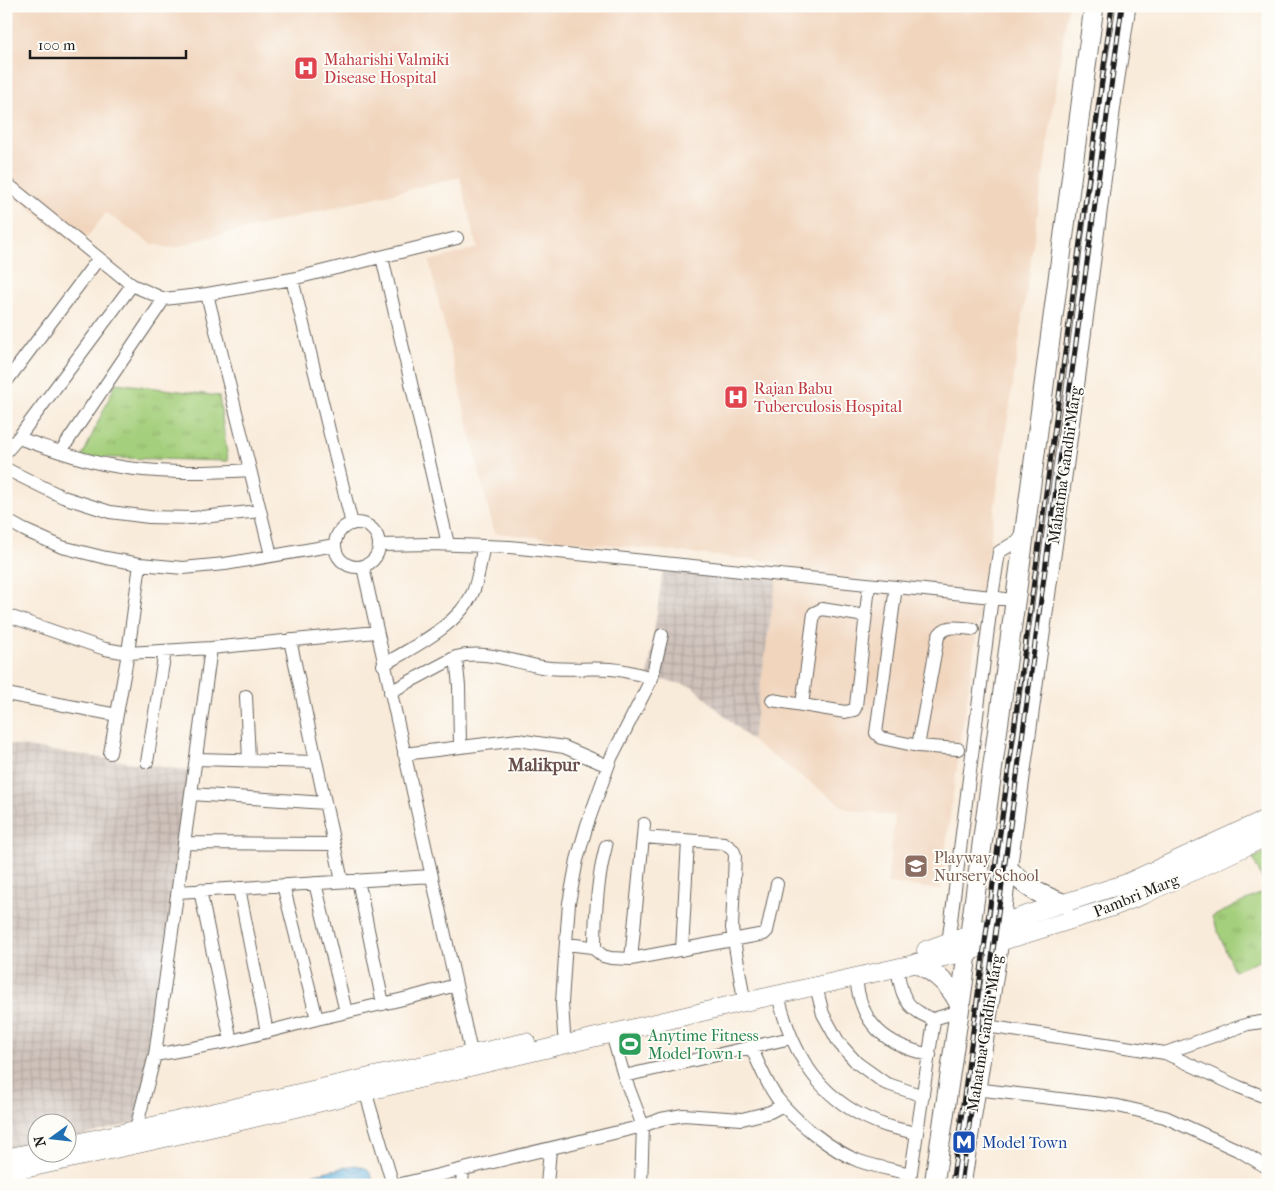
<svg xmlns="http://www.w3.org/2000/svg" width="1274" height="1191" font-family="'IM FELL French Canon',serif">
	<style>
		.built { fill: #f1d5bd }
		.industrial { fill: url(#industrial-grid) }
		.park { fill: url(#park-tufts); stroke: #60764c }
		.water { fill: url(#water-waves); stroke: #40667d }
		.lines { fill: none; stroke-linecap: round; stroke-linejoin: round }
		.street-casing { stroke: #69645e; stroke-width: 14 }
		.secondary-casing { stroke: #69645e; stroke-width: 19 }
		.primary-casing { stroke: #69645e; stroke-width: 21 }
		.street { stroke: #fff; stroke-width: 12 }
		.secondary { stroke: #fff; stroke-width: 18 }
		.primary { stroke: #fff; stroke-width: 19 }
		.rail-casing { stroke: #1c1c1c; stroke-width: 5 }
		.rail { stroke: #fdfcf7; stroke-width: 3; stroke-dasharray: 9; stroke-linecap: butt }
		.labels { text-anchor: middle; stroke-width: 4; stroke-linejoin: round; paint-order: stroke }
		.health-label { font-size: 16px; fill: #be3a42; stroke: #fdfcf7; text-anchor: start }
		.street-label { font-size: 16px; fill: #1c1c1c; stroke: #fdfcf7 }
		.education-label { font-size: 16px; fill: #785e54; stroke: #fdfcf7; text-anchor: start }
		.leisure-label { font-size: 16px; fill: #27864d; stroke: #fdfcf7; text-anchor: start }
		.transit-label { font-size: 16px; fill: #164399; stroke: #fdfcf7; text-anchor: start }
		.neighbourhood-label { font-size: 18px; font-weight: bold; fill: #684f4b; stroke: #fdfcf7 }
	</style>
	<defs>
		<pattern id="industrial-grid" width="8" height="8" patternUnits="userSpaceOnUse" patternTransform="scale(1.25)"><rect width="8" height="8" fill="#cec1ba"/><path d="M0 4h8M4 0v8" fill="none" stroke="#b0a59f"/></pattern>
		<pattern id="park-tufts" width="24" height="20" patternUnits="userSpaceOnUse" patternTransform="scale(1.25)"><rect width="24" height="20" fill="#a4cf7b"/><path d="M3 7l-1-3M5 7V3M7 7l1-3M15 17l-1-3M17 17v-4M19 17l1-3" fill="none" stroke="#8db16a"/></pattern>
		<pattern id="water-waves" width="16" height="10" patternUnits="userSpaceOnUse" patternTransform="scale(1.25)"><rect width="16" height="10" fill="#64b1de"/><path d="M0 5q4-4 8 0t8 0" fill="none" stroke="#528fb3"/></pattern>
	</defs>
	<rect width="100%" height="100%" fill="#fdfcf7"/>
	<filter id="ink" filterUnits="userSpaceOnUse"><feTurbulence type="fractalNoise" baseFrequency=".02" numOctaves="2"/><feDisplacementMap in="SourceGraphic" scale="10" xChannelSelector="R" yChannelSelector="G"/><feConvolveMatrix kernelMatrix="1 2 1 2 8 2 1 2 1" color-interpolation-filters="sRGB"/></filter>
	<filter id="wash" filterUnits="userSpaceOnUse"><feTurbulence type="fractalNoise" baseFrequency=".0096" numOctaves="4" result="noise"/><feDisplacementMap in="SourceGraphic" scale="20" xChannelSelector="R" yChannelSelector="G"/><feGaussianBlur stdDeviation="1.12" result="paint"/><feColorMatrix in="noise" values="0 0 0 0 0 0 0 0 0 0 0 0 0 0 0 0 0 1.4 0 .05"/><feComposite in="paint" operator="in"/></filter>
	<g filter="url(#wash)">
		<rect width="100%" height="100%" fill="#f9ebda"/>
		<!-- built -->
		<path class="built" d="M6,6h1062l-119,816 -8,68 -54,-7 8,-67 -48,-7 -95,-68 27,-179 -285,-29 -65,-272 48,-13 -17,-71 -265,64 -20,7 -11,-1 -14,-4 -44,-30 -27,35 -73,-59z"/>
		<!-- industrial -->
		<path class="industrial" d="M664,562l113,14 -25,165 -60,-55 -44,-9z
			M6,744l184,27 -48,350 -74,18v-15h-30l-1,22 -31,7z"/>
		<!-- park -->
		<path class="park" d="M116,383l103,13 9,65 -146,-4z
			M1268,851v105l-34,15 -22,-54 55,-27 -14,-32z"/>
		<!-- water -->
		<path class="water" d="M355,1165c14,2 15,7 20,20h-109z"/>
	</g>
	<g filter="url(#ink)">
		<g class="lines">
			<!-- street casing -->
			<g class="street-casing">
				<path id="street" d="M6,183l126,102 32,14 43,-5 85,-15 165,-41
					M382,257l66,287
					M292,279l60,245
					M132,285l-114,153c29,9 61,22 91,27 47,9 94,8 141,5
					M207,294l64,261
					M6,382l93,-124
					M61,451l103,-152
					M6,452l12,-14
					M6,469l57,28 47,15 39,5 43,1 68,-7
					M6,520l18,10 38,17 44,11 34,6 43,4 42,-4 110,-19
					M335 545a22 22 0 1 1 44 0a22 22 0 1 1-44 0Z
					M379,545l53,-1 78,3 482,50 7,-45 25,-15
					M363,567l110,494
					M896,587l-20,146 5,5 37,8 40,3
					M6,615l99,34 23,4 83,-5 165,-16
					M290,640l52,241
					M456,657l3,29 1,60
					M383,665c30,-18 76,-40 90,-73 6,-14 7,-32 11,-46
					M390,692l66,-35c28,-8 58,5 86,10 23,4 46,0 69,2 14,1 27,5 41,9
					M6,694l111,21
					M246,696l3,64
					M772,700l73,12 9,-2 2,-4 13,-121
					M802,705l12,-92 8,-4 43,7
					M918,746l20,-109c7,-14 22,-9 35,-8
					M110,753l18,-100 12,-89
					M404,754l114,-14 46,7 44,19
					M196,759l120,3
					M147,762l18,-111
					M191,794l134,9
					M643,837l1,-13
					M184,843l150,1
					M358,880l25,124
					M315,883l31,129
					M283,885l34,134
					M239,888l28,144
					M200,890l31,151
					M178,892l253,-16
					M566,944l26,3 11,9 8,2 20,1
					M948,944l44,-347 24,4
					M595,948c0,-35 2,-68 11,-102
					M682,950l6,-109
					M897,968c3,16 5,34 20,43 5,4 12,6 17,10l-25,164
					M856,977c4,48 30,68 74,78
					M816,986l7,28 16,29 18,20 28,20 38,13
					M743,994l-11,-66 3,-73 -2,-5 -9,-7 -81,-6 -12,122 133,-25 3,-3 10,-47
					M778,995c15,63 45,110 109,131 10,3 20,5 30,7
					M933,1019l27,-8
					M986,1026l179,27 83,-29 20,-3
					M564,1034l-2,-31 3,-47 4,-53 8,-43 10,-35 24,-67 41,-80 10,-43
					M612,1034l12,42 19,50 -2,59
					M751,1047c8,17 15,36 26,51 18,23 55,53 82,63 17,6 35,9 52,13
					M1165,1053l74,34 29,11
					M155,1055l76,-14 86,-22 95,-22 44,-12
					M624,1076l167,-38
					M363,1084l30,101
					M975,1089l143,17 47,11 75,34 28,17
					M134,1136l21,-81 56,-407
					M397,1185l246,-59 18,-7 22,-4 59,4 28,-7 13,-7
					M462,1185l1,-16
					M547,1185l3,-36"/>
			</g>
			<!-- secondary casing -->
			<g class="secondary-casing">
				<path id="secondary" d="M926,950l75,-27 126,-40 141,-65
					M68,1145l458,-103
					M6,1158l32,-7
					M6,1173l227,-50 507,-120 227,-51 146,-45 30,-12 125,-59"/>
			</g>
			<!-- primary casing -->
			<g class="primary-casing">
				<path id="primary" d="M1008,868c19,21 31,26 57,36
					M917,963c19,10 35,23 43,43
					M934,1185l26,-179 64,-469 70,-531
					M961,1185l38,-244 4,-42 69,-494 40,-308 14,-91"/>
			</g>
			<!-- street -->
			<use href="#street" class="street"/>
			<!-- secondary -->
			<use href="#secondary" class="secondary"/>
			<!-- primary -->
			<use href="#primary" class="primary"/>
			<!-- rail casing -->
			<g class="rail-casing">
				<path id="rail" d="M952,1185l160,-1179
					M961,1185l161,-1179"/>
			</g>
			<!-- rail -->
			<use href="#rail" class="rail"/>
		</g>
	</g>
	<!-- icons -->
	<defs>
		<g id="hospital-square" transform="scale(1.25)"><rect x="-9" y="-9" width="18" height="18" rx="4" fill="#e0444e" stroke="#fdfcf7"/><path d="M-5-5h3v3.5h4V-5h3V5h-3V1.5h-4V5h-3Z" fill="#fff"/></g>
		<g id="school-square" transform="scale(1.25)"><rect x="-9" y="-9" width="18" height="18" rx="4" fill="#8d6e63" stroke="#fdfcf7"/><path d="M0-5L7-2L0 1L-7-2ZM-4 1L0 2.5L4 1V4Q0 6-4 4Z" fill="#fff"/></g>
		<g id="stadium-square" transform="scale(1.25)"><rect x="-9" y="-9" width="18" height="18" rx="4" fill="#2e9e5b" stroke="#fdfcf7"/><path d="M0-5a6.5 5 0 1 0 0 10a6.5 5 0 1 0 0-10ZM-3.5-1.8h7v3.6h-7Z" fill="#fff"/></g>
		<g id="metro-square" transform="scale(1.25)"><rect x="-9" y="-9" width="18" height="18" rx="4" fill="#1a4fb4" stroke="#fdfcf7"/><path d="M-5.5 5V-5H-3L0 0L3-5H5.5V5H3V-.5L0 4L-3-.5V5Z" fill="#fff"/></g>
	</defs>
	<g fill-rule="evenodd">
		<use href="#hospital-square" x="306" y="68"/>
		<use href="#hospital-square" x="736" y="397"/>
		<use href="#school-square" x="916" y="866"/>
		<use href="#stadium-square" x="630" y="1044"/>
		<use href="#metro-square" x="964" y="1142"/>
	</g>
	<g class="labels">
		<!-- health labels -->
		<g class="health-label">
			<text x="324" y="65">Maharishi Valmiki<tspan x="324" dy="18">Disease Hospital</tspan></text>
			<text x="754" y="394">Rajan Babu<tspan x="754" dy="18">Tuberculosis Hospital</tspan></text>
		</g>
		<!-- street labels -->
		<g class="street-label">
			<text transform="translate(1064 465) rotate(-82)" y="6">Mahatma Gandhi Marg</text>
			<text transform="translate(1136 895) rotate(-22)" y="6">Pambri Marg</text>
			<text transform="translate(984 1033) rotate(-81)" y="6">Mahatma Gandhi Marg</text>
		</g>
		<!-- education labels -->
		<g class="education-label">
			<text x="934" y="863">Playway<tspan x="934" dy="18">Nursery School</tspan></text>
		</g>
		<!-- leisure labels -->
		<g class="leisure-label">
			<text x="648" y="1041">Anytime Fitness<tspan x="648" dy="18">Model Town 1</tspan></text>
		</g>
		<!-- transit labels -->
		<g class="transit-label">
			<text x="982" y="1148">Model Town</text>
		</g>
		<!-- neighbourhood labels -->
		<g class="neighbourhood-label">
			<text x="544" y="771">Malikpur</text>
		</g>
	</g>
	<!-- margin -->
	<rect width="1274" height="1191" fill="none" stroke="#fdfcf7" stroke-width="25"/>
	<!-- north arrow -->
	<g transform="translate(52 1138) rotate(255)"><circle r="24" fill="#fdfcf7" stroke="#a3a29f"/>
	<path d="M0-4L9 19L0 12L-9 19Z" fill="#1f6fb2"/>
	<text y="-8" font-size="14" font-weight="bold" text-anchor="middle" fill="#1c1c1c">N</text>
	</g>
	<!-- scale -->
	<path d="M30 50v8h156v-8" fill="none" stroke="#1c1c1c" stroke-width="2.5"/>
	<text x="38" y="50" font-size="15" fill="#1c1c1c" stroke="#fdfcf7" stroke-width="4" paint-order="stroke">100 m</text>
</svg>
